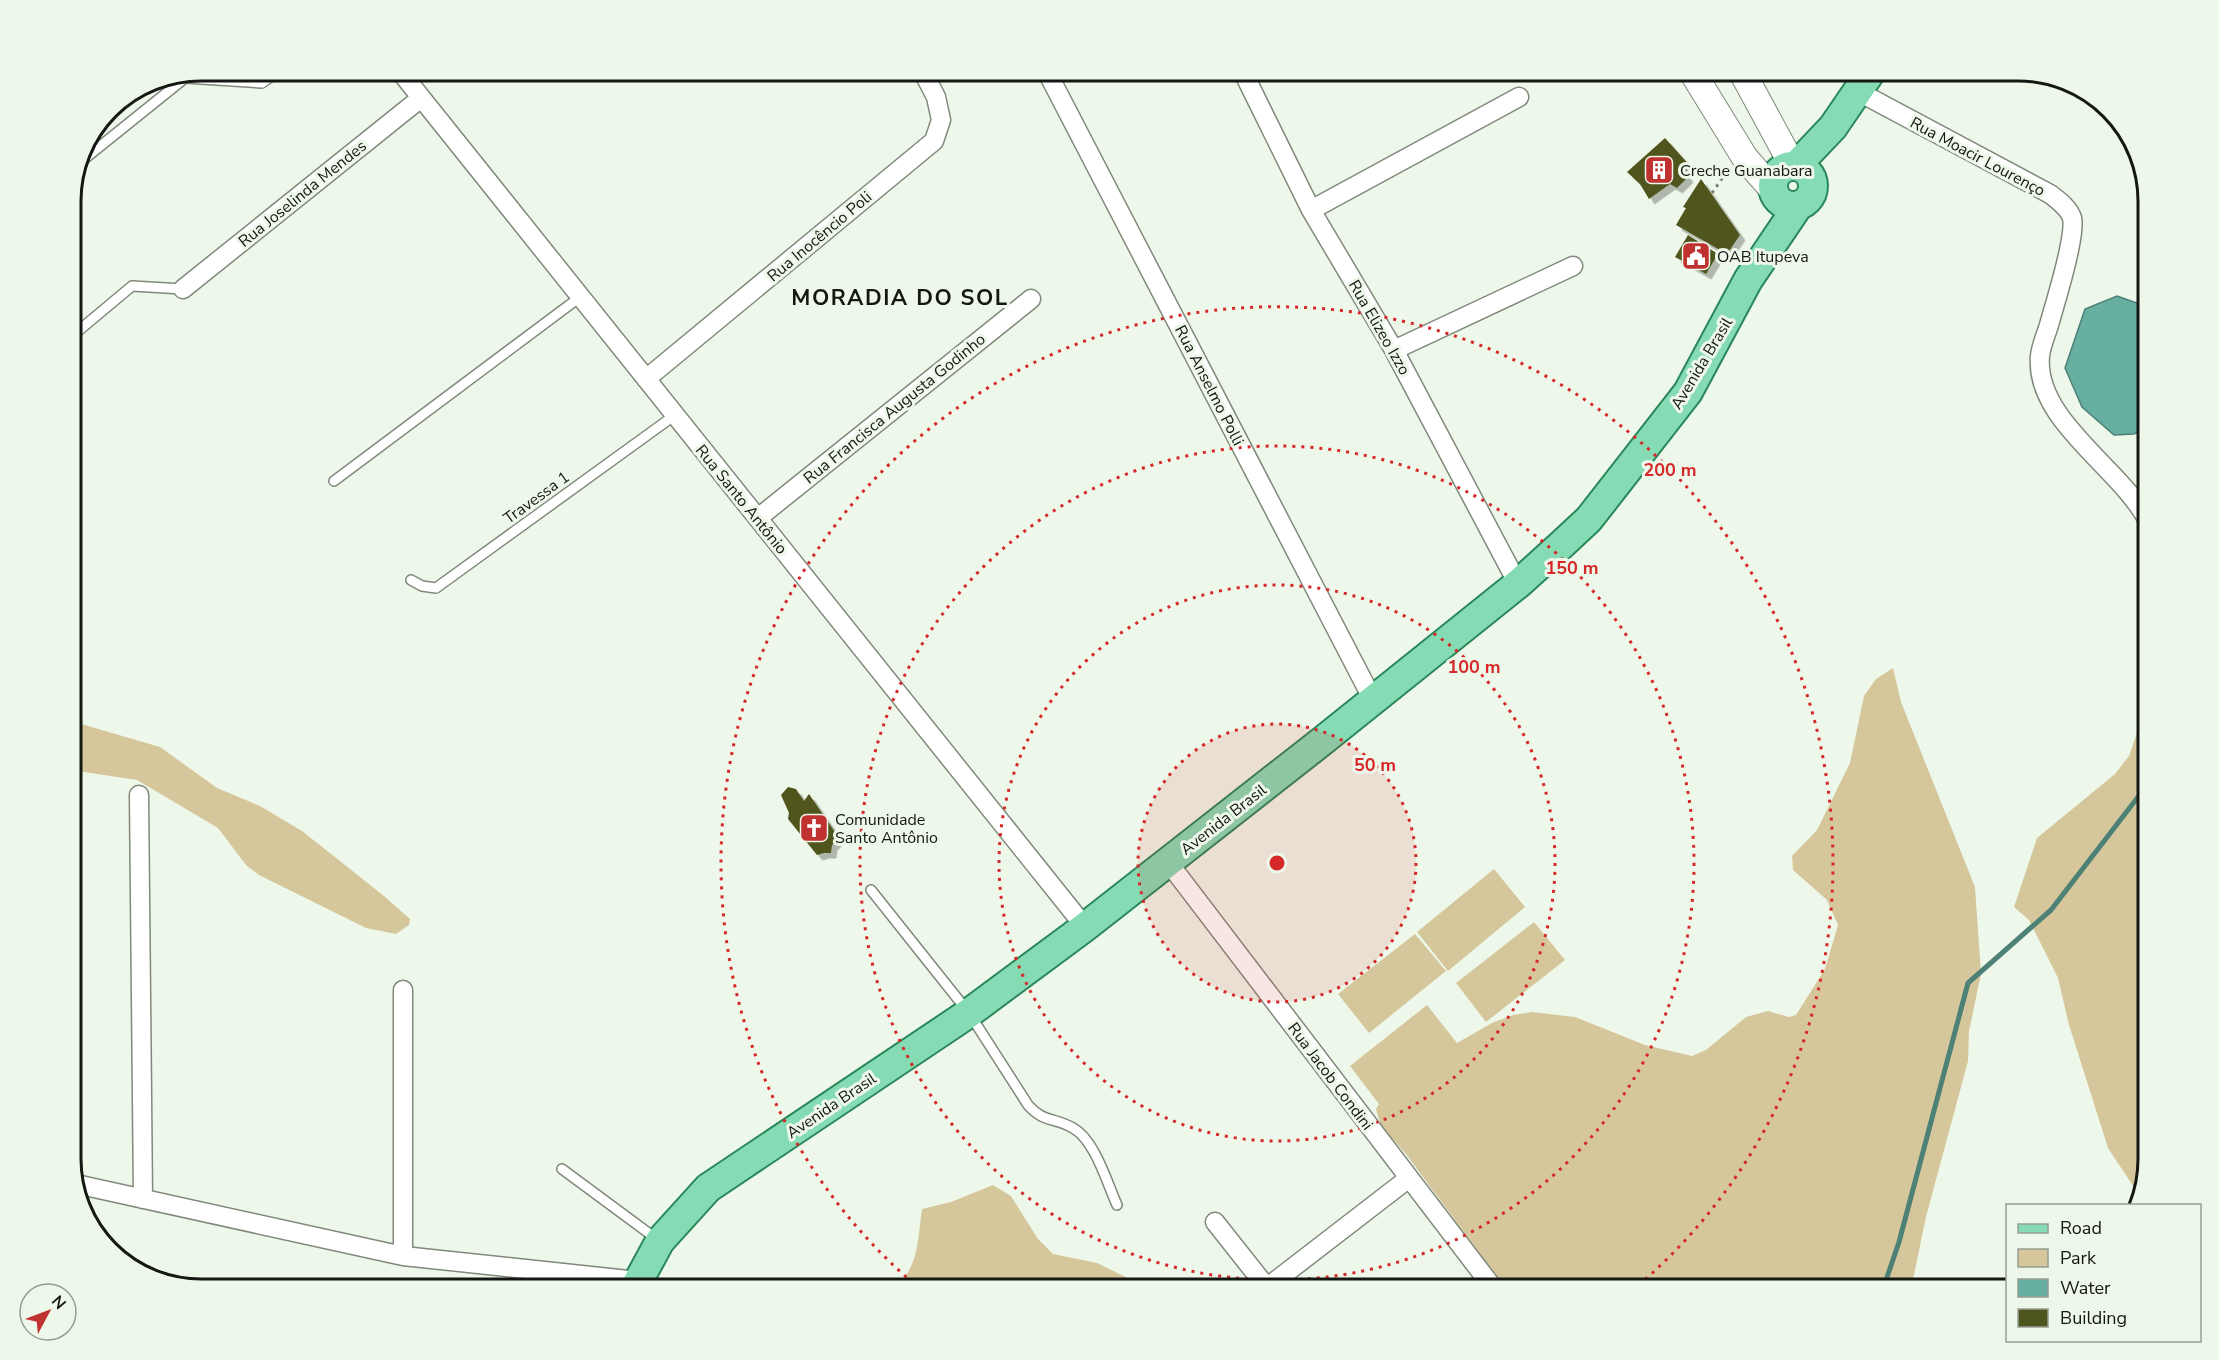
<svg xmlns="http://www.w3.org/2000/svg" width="2219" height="1360" font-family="'Nunito Sans',sans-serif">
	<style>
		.green { fill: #d5c79b }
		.water { fill: #66afa1; stroke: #4d8176; stroke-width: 1.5 }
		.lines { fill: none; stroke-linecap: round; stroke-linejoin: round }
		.stream { stroke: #4d8176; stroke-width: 5 }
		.building { fill: #4f551e; filter: url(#shadow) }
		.service-casing { stroke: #80897c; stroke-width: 12 }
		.minor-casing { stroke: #80897c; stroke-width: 21 }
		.secondary-casing { stroke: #80897c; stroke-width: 28 }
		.primary-casing { stroke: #29875a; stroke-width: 32 }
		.path { stroke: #7a8178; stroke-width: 3; stroke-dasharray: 3 4.5; stroke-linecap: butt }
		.service { stroke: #fff; stroke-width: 9 }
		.minor { stroke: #fff; stroke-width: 18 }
		.secondary { stroke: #fff; stroke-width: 26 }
		.primary { stroke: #85dbb3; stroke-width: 28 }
		.ring { fill: none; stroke: #d62828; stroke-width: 3; stroke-dasharray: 3 6 }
		.labels { text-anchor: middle; stroke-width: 6; stroke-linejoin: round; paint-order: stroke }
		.street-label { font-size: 16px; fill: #141712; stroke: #eef8ea }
		.poi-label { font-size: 16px; fill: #141712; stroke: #eef8ea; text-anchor: start }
		.district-label { font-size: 22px; font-weight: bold; letter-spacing: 1.5px; fill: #141712; stroke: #eef8ea }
		.rim { fill: none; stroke: #141712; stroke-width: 3 }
		.centre { fill: #d62828; stroke: #eef8ea; stroke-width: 3 }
		.ring-label { font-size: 18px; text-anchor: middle; font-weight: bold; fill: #d62828; stroke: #eef8ea; stroke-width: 6; stroke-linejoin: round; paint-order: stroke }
	</style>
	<defs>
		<filter id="shadow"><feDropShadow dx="5.5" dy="5.5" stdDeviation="0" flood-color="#0004"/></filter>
	</defs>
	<rect width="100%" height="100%" fill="#eef8ea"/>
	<!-- green -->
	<path class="green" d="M1893,668l8,34 74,185 6,87 -12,57 -1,30 -42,156 -15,72h-405l-100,-135 -25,-28 -5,-17 3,-5 -29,-38 77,-61 30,38 35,-20 21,-8 19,-3 43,5 70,28 47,11 14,-6 40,-33 22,-6 21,6 7,-2 29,-46 13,-44 -11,-25 -34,-30 -1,-14 25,-26 33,-67 14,-67 12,-17z
		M2148,720v194l-4,23 4,17v206l-9,35 -31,-47 -39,-123 -11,-47 -29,-58 -15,-13 23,-69 78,-64 14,-18 11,-32z
		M71,721l89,26 57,41 43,18 42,25 82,65 26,23 -1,6 -13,9 -30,-6 -107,-53 -13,-10 -28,-37 -81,-48 -66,-10z
		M1494,869l31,38 -77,64 -31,-39z
		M1534,922l31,38 -79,62 -30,-39z
		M1415,934l31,37 -77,62 -31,-39z
		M993,1185l18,11 27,43 15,15 44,9 43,21 -3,5h-263c6,-1 14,-1 19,-3 26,-12 25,-52 29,-77l29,-7z"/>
	<!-- water -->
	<path class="water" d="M2117,296l31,11v120l-14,7 -20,1 -32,-28 -17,-39 20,-59z"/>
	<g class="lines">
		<!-- stream -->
		<path class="stream" d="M1883,1289l16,-47 69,-259 83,-73 97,-126"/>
	</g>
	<!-- building -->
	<path class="building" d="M1665,138l26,29 -7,5 4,5 -11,11 -7,-4 -21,15 -9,-15 -13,-12z
		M1701,179l39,56 -13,19 -51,-29 10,-17 -3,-1z
		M1688,235l30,19 -12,20 -31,-17z
		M788,787l8,2 8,12 5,-7 30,44 -7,7 -1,8h-7l-7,2 -29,-36 1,-6 -8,-18z"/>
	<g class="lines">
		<!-- service casing -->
		<g class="service-casing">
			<path id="service" d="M78,164l107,-86 77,5 18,-13
				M71,337l61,-51 51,3
				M334,481l246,-184
				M411,580l11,6 14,2 239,-173
				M871,890l98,123 59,92c16,18 26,12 45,23 22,12 34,55 44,77
				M562,1169l96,71"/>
		</g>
		<!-- minor casing -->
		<g class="minor-casing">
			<path id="minor" d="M399,70l686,857
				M1046,70l327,630
				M1242,70l69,140 83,140 124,234
				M1859,92l191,102c8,6 19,14 22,24 2,9 -1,22 -3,32 -5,25 -13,50 -20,75 -3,10 -8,21 -9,31 -6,64 81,112 108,165
				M1311,210l208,-113
				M183,289l238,-191
				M1394,350l179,-84
				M646,379l288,-238 7,-21 -5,-23 -14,-27
				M758,518l273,-219
				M139,795l4,404
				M1168,862l326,427
				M403,990v266
				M76,1184l327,72 235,25
				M1215,1222l53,67
				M1265,1289l144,-111"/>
		</g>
		<!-- secondary casing -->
		<g class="secondary-casing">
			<path id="secondary" d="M1691,70l54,88 28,32
				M1741,70l52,96"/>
		</g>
		<!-- primary casing -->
		<g class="primary-casing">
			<path id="primary" d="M1773 186a20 20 0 1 1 40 0a20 20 0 1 1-40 0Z
				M1796,166l37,-39 39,-57
				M634,1289l26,-48 48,-53 261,-175 116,-86 236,-185 197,-158 41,-37 30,-28 99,-127 60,-112 50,-74"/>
		</g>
		<!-- path -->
		<path class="path" d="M1712,193l16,-23"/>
		<!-- service -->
		<use href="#service" class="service"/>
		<!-- minor -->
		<use href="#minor" class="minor"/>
		<!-- secondary -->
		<use href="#secondary" class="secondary"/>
		<!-- primary -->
		<use href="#primary" class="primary"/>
	</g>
	<!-- distance rings -->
	<circle cx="1277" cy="863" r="139" fill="#d62828" fill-opacity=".12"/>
	<g class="ring">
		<circle cx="1277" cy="863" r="139"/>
		<circle cx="1277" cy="863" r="278"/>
		<circle cx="1277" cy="863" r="417"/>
		<path d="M920 1289A556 556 0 1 1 1634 1289"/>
	</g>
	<!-- icons -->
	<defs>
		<g id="building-square" transform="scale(1.5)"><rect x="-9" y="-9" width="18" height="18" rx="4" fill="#c0322f" stroke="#eef8ea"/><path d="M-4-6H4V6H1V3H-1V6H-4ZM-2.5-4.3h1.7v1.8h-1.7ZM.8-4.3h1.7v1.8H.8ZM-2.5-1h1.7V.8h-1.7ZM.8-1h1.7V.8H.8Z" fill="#fff"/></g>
		<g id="civic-square" transform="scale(1.5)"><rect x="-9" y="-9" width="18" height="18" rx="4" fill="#c0322f" stroke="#eef8ea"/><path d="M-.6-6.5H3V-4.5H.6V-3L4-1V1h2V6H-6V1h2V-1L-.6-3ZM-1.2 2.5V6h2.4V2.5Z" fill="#fff"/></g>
		<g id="church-square" transform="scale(1.5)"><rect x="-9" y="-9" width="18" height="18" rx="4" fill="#c0322f" stroke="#eef8ea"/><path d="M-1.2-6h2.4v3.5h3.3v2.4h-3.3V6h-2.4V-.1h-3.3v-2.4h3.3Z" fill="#fff"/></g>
	</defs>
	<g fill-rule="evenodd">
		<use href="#building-square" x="1659" y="170"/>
		<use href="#civic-square" x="1696" y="256"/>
		<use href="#church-square" x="814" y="828"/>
	</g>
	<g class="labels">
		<!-- street labels -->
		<g class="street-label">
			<text transform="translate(1978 156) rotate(28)" y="6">Rua Moacir Lourenço</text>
			<text transform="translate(302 193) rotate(-39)" y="6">Rua Joselinda Mendes</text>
			<text transform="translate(819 236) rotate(-40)" y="6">Rua Inocêncio Poli</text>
			<text transform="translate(1380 327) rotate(60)" y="6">Rua Elizeo Izzo</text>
			<text transform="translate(1701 363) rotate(-59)" y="6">Avenida Brasil</text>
			<text transform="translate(1210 385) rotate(63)" y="6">Rua Anselmo Polli</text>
			<text transform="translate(894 408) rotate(-39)" y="6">Rua Francisca Augusta Godinho</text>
			<text transform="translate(536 497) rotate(-36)" y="6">Travessa 1</text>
			<text transform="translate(742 499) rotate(51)" y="6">Rua Santo Antônio</text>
			<text transform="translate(1223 819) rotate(-38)" y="6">Avenida Brasil</text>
			<text transform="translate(1331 1076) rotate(53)" y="6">Rua Jacob Condini</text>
			<text transform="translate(831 1105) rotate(-34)" y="6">Avenida Brasil</text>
		</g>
		<!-- poi labels -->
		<g class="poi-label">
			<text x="1680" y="176">Creche Guanabara</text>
			<text x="1717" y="262">OAB Itupeva</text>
			<text x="835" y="825">Comunidade<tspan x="835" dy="18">Santo Antônio</tspan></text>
		</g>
		<!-- district labels -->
		<g class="district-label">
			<text x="900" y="305">MORADIA DO SOL</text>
		</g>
	</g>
	<!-- crop -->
	<path d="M0 0H2219V1360H0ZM201 81H2018A120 120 0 0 1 2138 201V1159A120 120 0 0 1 2018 1279H201A120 120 0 0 1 81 1159V201A120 120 0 0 1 201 81Z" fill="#eef8ea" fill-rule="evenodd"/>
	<path class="rim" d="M201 81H2018A120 120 0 0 1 2138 201V1159A120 120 0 0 1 2018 1279H201A120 120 0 0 1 81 1159V201A120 120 0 0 1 201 81Z"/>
	<circle cx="1277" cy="863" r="9" class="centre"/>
	<g class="ring-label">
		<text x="1670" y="476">200 m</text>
		<text x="1572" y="574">150 m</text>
		<text x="1474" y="673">100 m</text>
		<text x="1375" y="771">50 m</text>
	</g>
	<!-- legend -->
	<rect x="2006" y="1204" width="195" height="138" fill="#eef8ea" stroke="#979e94" stroke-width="1.5"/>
	<rect x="2018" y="1224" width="30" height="9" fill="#85dbb3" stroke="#979e94" stroke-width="1.5"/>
	<text x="2060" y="1234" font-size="18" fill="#141712">Road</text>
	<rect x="2018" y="1249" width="30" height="18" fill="#d5c79b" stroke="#979e94" stroke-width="1.5"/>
	<text x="2060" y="1264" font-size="18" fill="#141712">Park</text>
	<rect x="2018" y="1279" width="30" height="18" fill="#66afa1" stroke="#979e94" stroke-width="1.5"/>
	<text x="2060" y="1294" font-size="18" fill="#141712">Water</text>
	<rect x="2018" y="1309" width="30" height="18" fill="#4f551e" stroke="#979e94" stroke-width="1.5"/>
	<text x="2060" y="1324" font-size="18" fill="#141712">Building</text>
	<!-- north arrow -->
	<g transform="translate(48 1312) rotate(49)"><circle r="28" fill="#eef8ea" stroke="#979e94" stroke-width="1.5"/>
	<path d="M0-4.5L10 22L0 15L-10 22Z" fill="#c0322f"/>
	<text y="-9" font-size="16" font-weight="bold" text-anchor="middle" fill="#141712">N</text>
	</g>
</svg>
